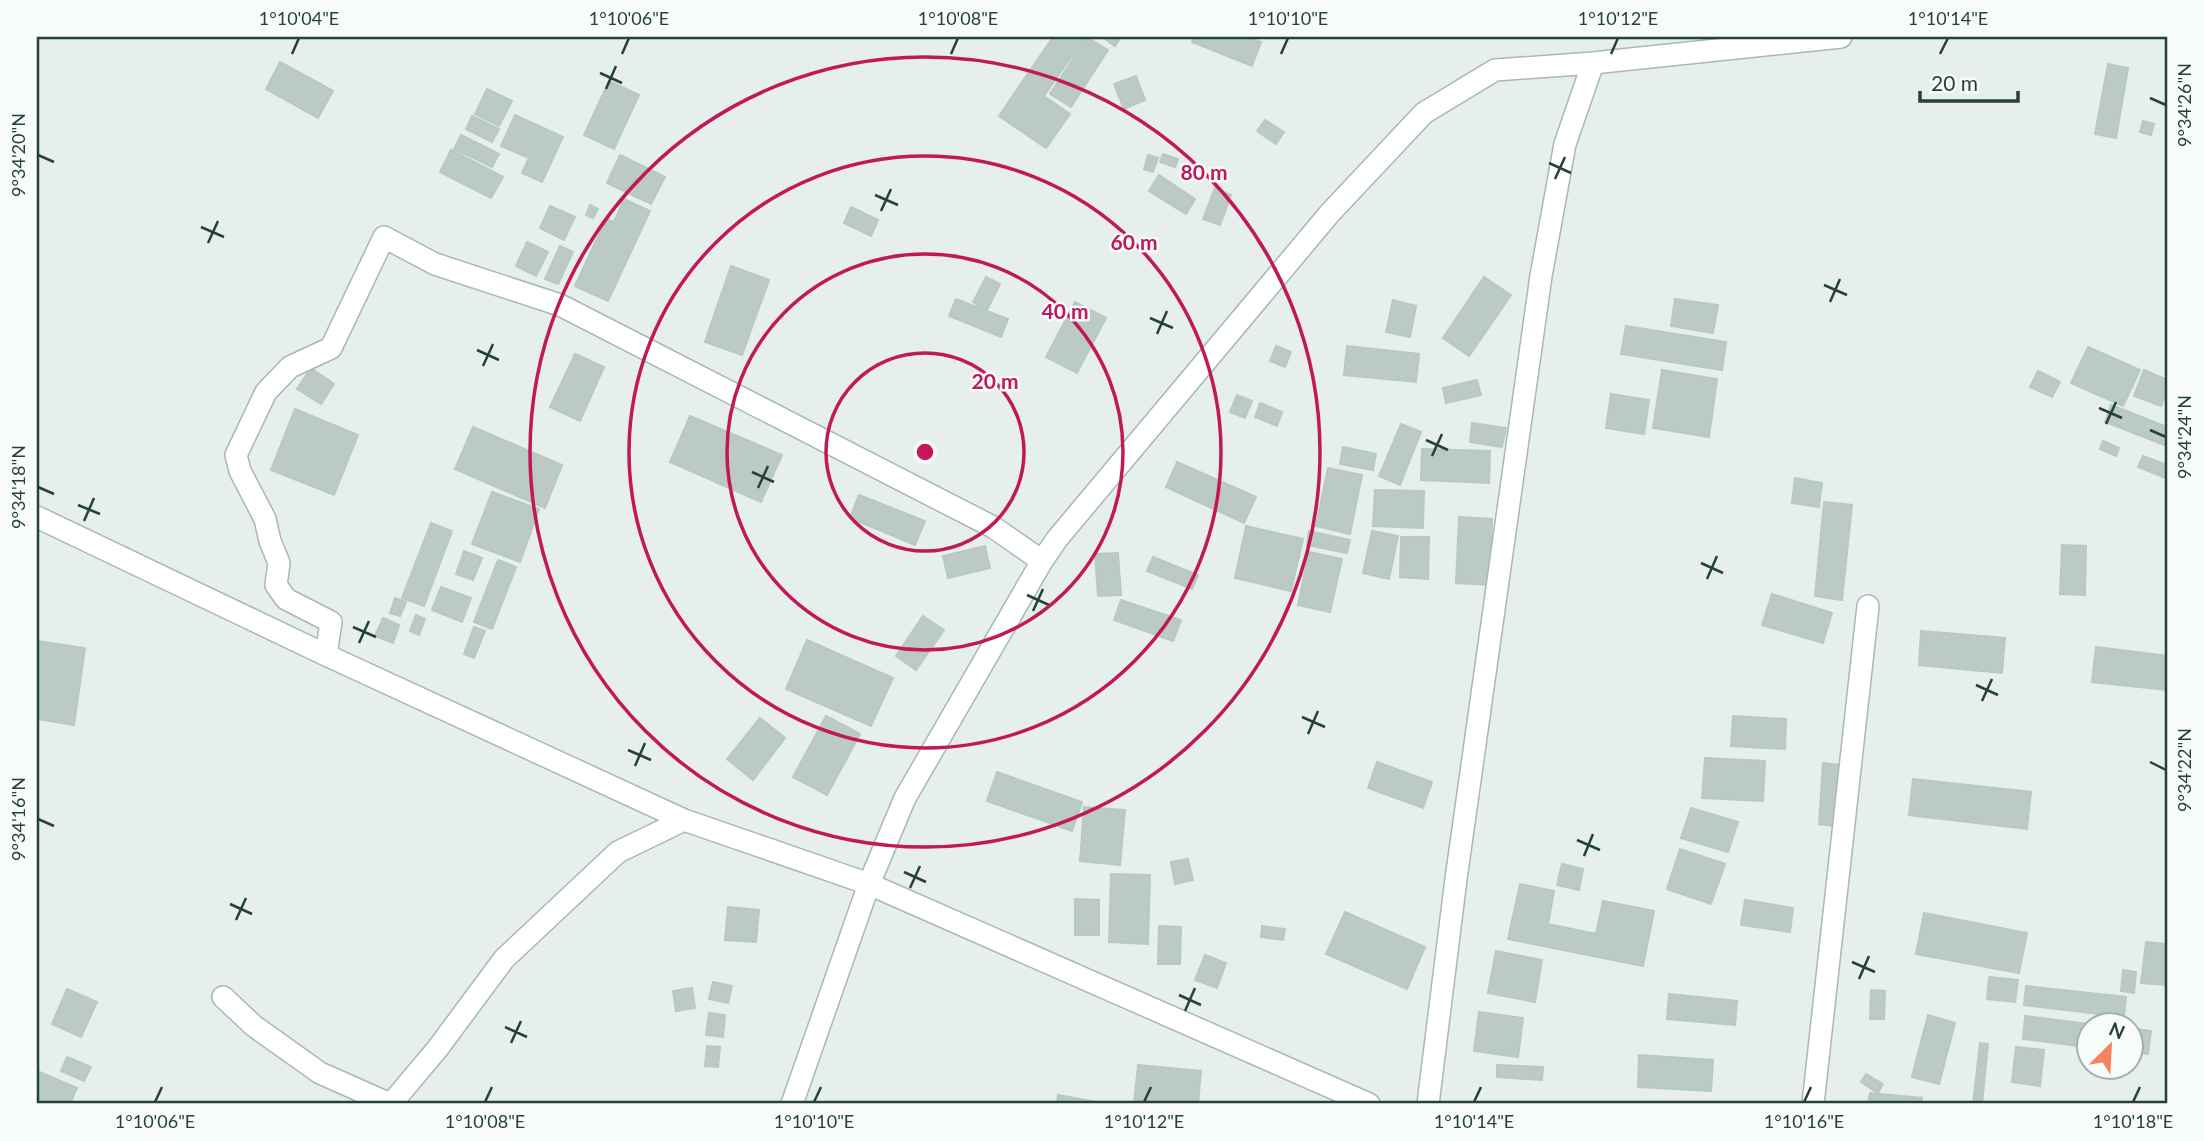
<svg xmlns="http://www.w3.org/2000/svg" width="2204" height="1141" font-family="Lato,sans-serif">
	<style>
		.building { fill: #bbcac4; stroke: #b8c9c2; stroke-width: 2 }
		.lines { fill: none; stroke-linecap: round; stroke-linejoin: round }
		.minor-casing { stroke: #a8b8b2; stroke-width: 24 }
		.minor { stroke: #fff; stroke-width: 21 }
		.ticks { fill: none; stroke: #24423a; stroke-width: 2.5 }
		.ring { fill: none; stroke: #c2185b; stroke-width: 3.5 }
		.centre { fill: #c2185b; stroke: #f7fbf9; stroke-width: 3.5 }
		.ring-label { font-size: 21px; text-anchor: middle; font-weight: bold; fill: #c2185b; stroke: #f7fbf9; stroke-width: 5; stroke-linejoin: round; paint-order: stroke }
		.neatline { fill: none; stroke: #24423a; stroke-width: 2.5 }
		.ticks-label { font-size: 18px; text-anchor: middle; fill: #24423a }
	</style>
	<rect width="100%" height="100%" fill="#e6efeb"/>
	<!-- building -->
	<path class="building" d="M1053,37h32l-41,59 26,18 -24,34 -47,-32z
		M1087,37l21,13 -37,57 -21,-13z
		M1102,37h19l-6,9z
		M1194,37h55l12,5 -9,24 -60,-24z
		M280,62l53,29 -15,27 -52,-29z
		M2108,64l20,4 -12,70 -21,-4z
		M1136,76l9,24 -21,9 -10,-25z
		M609,81l30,14 -25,54 -30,-14z
		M487,89l25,12 -13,25 -24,-12z
		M515,115l48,22 -21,45 -20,-9 7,-15 -28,-12z
		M472,116l27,13 -7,13 -26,-13z
		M1265,120l19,12 -8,12 -19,-13z
		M2143,121l11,3 -3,11 -11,-3z
		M461,135l38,19 -7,13 -38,-18z
		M451,150l52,27 -12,21 -51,-26z
		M1163,154l15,5 -3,8 -15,-5z
		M620,155l45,22 -14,27 -44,-21z
		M1148,155l10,3 -5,14 -9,-3z
		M1159,175l36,24 -9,15 -37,-23z
		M1215,188l16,7 -11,30 -17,-6z
		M624,199l26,12 -42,90 -33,-15 31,-67 8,3z
		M590,205l8,4 -5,9 -7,-3z
		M550,206l25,11 -11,23 -24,-12z
		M851,207l27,13 -7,16 -27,-13z
		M527,242l21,10 -12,24 -20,-10z
		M560,246l13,6 -15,32 -13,-5z
		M731,266l38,14 -27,75 -37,-13z
		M986,277l14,7 -13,26 -14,-8z
		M1484,277l27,18 -42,61 -26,-18z
		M956,299l52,20 -7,18 -52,-21z
		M1675,299l43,6 -5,28 -42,-7z
		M1393,300l23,6 -6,31 -24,-5z
		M1075,302l31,16 -29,55 -31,-16z
		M1626,326l100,16 -4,28 -101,-16z
		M1276,346l15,6 -6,15 -15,-6z
		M1347,346l72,8 -3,28 -72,-7z
		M2088,347l52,23 -17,36 -52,-23z
		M575,354l29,13 -24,54 -30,-14z
		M311,368l23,16 -13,20 -24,-15z
		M1662,370l55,9 -8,58 -56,-9z
		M2144,370l23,10v11l-6,15 -27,-10z
		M2038,371l22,11 -8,15 -22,-10z
		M1477,380l4,15 -35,8 -3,-15z
		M1611,394l38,6 -5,34 -38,-6z
		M1237,395l15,6 -7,17 -15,-6z
		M1260,403l22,9 -5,14 -22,-9z
		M2111,405l56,22v19l-62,-24z
		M295,409l63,26 -24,60 -63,-25z
		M690,416l92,39 -21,47 -91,-40z
		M1472,423l34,5 -4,19 -32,-5z
		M1401,424l20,8 -21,53 -21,-9z
		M473,427l89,38 -17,43 -90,-39z
		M2103,441l16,7 -3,8 -16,-7z
		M1343,447l33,7 -3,16 -33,-6z
		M1422,449l68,2 -1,32 -68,-3z
		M2143,456l24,9 -1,13 -28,-11z
		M1177,462l79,35 -12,26 -78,-36z
		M1328,468l34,7 -12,59 -34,-8z
		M1795,478l27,5 -3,24 -27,-4z
		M1375,490l49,1 -1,37 -50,-2z
		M492,492l47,17 -19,53 -48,-18z
		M859,495l66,26 -10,24 -65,-27z
		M1824,502l28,3 -10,95 -27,-4z
		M1459,517l33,2 -2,66 -34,-2z
		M431,523l21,8 -28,75 -22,-8z
		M1246,526l57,13 -12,52 -56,-13z
		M1309,531l41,9 -3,13 -40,-8z
		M1372,531l26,5 -9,43 -26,-6z
		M1401,537h28l-1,42 -28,-2z
		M2062,545l24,1 -1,49 -25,-1z
		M985,546l5,22 -42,10 -5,-22z
		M464,551l18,7 -9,22 -17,-6z
		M1309,552l33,7 -12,53 -32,-7z
		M1118,553l3,42 -23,1 -3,-42z
		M1153,557l45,18 -6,14 -45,-18z
		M498,560l18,7 -24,62 -18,-7z
		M441,587l30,11 -9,24 -30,-12z
		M1772,594l60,19 -9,30 -61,-18z
		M395,598l11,4 -6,14 -10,-3z
		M1121,600l60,20 -8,21 -59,-21z
		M416,615l9,4 -6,16 -9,-4z
		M923,616l21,14 -28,40 -20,-14z
		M383,618l16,7 -6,18 -18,-7z
		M474,627l11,4 -11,27 -10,-4z
		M1921,631l84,7 -3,35 -83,-8z
		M807,640l86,38 -22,48 -85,-37z
		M37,641l48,7 -11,77 -37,-6z
		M2096,647l71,9v34l-75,-8z
		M826,716l34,18 -33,61 -34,-18z
		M1733,716l53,3 -1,30 -54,-3z
		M760,718l25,20 -32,42 -26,-21z
		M1705,758l60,3 -2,40 -61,-3z
		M1377,762l55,20 -9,26 -55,-20z
		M1823,763l16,2 -4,61 -16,-2z
		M997,772l85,30 -10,29 -85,-30z
		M1913,779l118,13 -4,37 -118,-14z
		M1084,807l41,3 -5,55 -40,-4z
		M1691,808l47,14 -10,30 -47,-14z
		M1680,849l45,15 -14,40 -44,-15z
		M1188,859l5,21 -18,4 -4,-22z
		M1562,864l21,5 -4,21 -22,-5z
		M1111,874l39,1 -2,69 -39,-2z
		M1520,884l34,7 -6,33 48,10 7,-33 51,10 -11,55 -135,-27z
		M1075,899l24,1v35h-24z
		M1745,900l48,8 -3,24 -49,-7z
		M728,907l31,3 -3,32 -31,-2z
		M1345,912l80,35 -18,42 -81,-35z
		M1924,913l103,20 -8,40 -103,-19z
		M1159,926l22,1 -1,37h-22z
		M1262,926l23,3 -2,11 -22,-3z
		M2146,942l21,2v41l-26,-2z
		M1496,951l46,9 -7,42 -47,-9z
		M1205,955l21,8 -9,25 -22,-8z
		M2123,970l13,2 -2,21 -13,-2z
		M1989,977l29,3 -3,22 -28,-3z
		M713,982l19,4 -4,17 -19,-4z
		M2026,986l100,11 -2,20 -100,-12z
		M692,988l3,20 -19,3 -3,-20z
		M67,989l30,13 -16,35 -29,-13z
		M1871,990l14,1 -1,28h-14z
		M1669,994l68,7 -2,24 -68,-6z
		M1479,1012l44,6 -5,39 -44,-6z
		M709,1013l16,2 -2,22 -17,-2z
		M1928,1015l27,8 -16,61 -27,-7z
		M2025,1016l81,10h-18v21l-65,-8z
		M2130,1028l21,3 -3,23 -18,-2z
		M1980,1043l8,1 -6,60h-9z
		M707,1046l13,1 -2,20 -13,-1z
		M2016,1047l28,3 -4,36 -28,-4z
		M1639,1055l74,5 -2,31 -73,-4z
		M67,1057l24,10 -7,14 -23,-10z
		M1138,1065l63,6 -3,33h-64z
		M1497,1065l46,2 -1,13 -45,-3z
		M37,1071l40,17 -7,16h-33z
		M1866,1074l17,10 -5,9 -17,-11z
		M1870,1093l52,5 -1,6h-53z
		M1058,1095l39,7 -1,2h-39z"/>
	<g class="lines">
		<!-- minor casing -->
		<g class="minor-casing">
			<path id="minor" d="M37,517l289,138 358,165 185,64 500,220
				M326,655l5,-33 -45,-23 -10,-14 3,-22 -9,-22 -5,-22 -25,-48 -4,-16 30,-63 24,-25 41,-19 53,-111 51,27 125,41 433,222 49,34
				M223,997l31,29 66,47 70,31
				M391,1104l47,-56 66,-89 114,-107 66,-32
				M792,1104l77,-220 36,-86 137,-237 15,-22 273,-326 94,-100 71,-43 98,-7 248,-26
				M1428,1104l28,-225 85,-603 24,-132 28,-81
				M1813,1104l55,-498"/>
		</g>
		<!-- minor -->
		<use href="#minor" class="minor"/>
	</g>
	<!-- ticks -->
	<path class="ticks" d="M292,54l7,-16M622,54l7,-16M951,54l7,-16M1281,54l7,-16M1611,54l7,-16M1940,54l8,-16M600,73l22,10M606,89l10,-23M2150,98l16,7M38,155l16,7M1549,163l22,10M1555,179l10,-22M875,195l23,10M881,211l10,-22M201,227l23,10M208,243l10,-22M1824,285l23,10M1830,302l10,-23M1150,318l23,10M1157,334l10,-23M477,350l22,10M483,366l10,-22M2099,408l23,10M2106,424l10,-22M2150,430l16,7M1426,440l22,10M1432,456l10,-22M752,472l22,10M38,487l16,7M758,488l10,-22M78,505l22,9M84,521l10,-23M1701,563l22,10M1707,579l10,-23M1027,595l22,10M1033,611l10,-22M353,627l23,10M359,643l10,-22M1976,685l22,10M1982,701l10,-22M1302,717l23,10M1308,734l10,-23M628,750l23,10M2150,762l16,8M635,766l10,-23M38,819l16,7M1577,840l23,10M1584,856l9,-22M904,872l22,10M910,888l10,-22M230,904l22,10M236,920l10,-22M1852,962l23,10M1859,979l10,-23M1179,995l22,10M1185,1011l10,-23M505,1027l22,10M511,1043l10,-22M155,1102l7,-15M485,1102l7,-15M814,1102l7,-15M1144,1102l7,-15M1474,1102l7,-15M1804,1102l7,-15M2133,1102l7,-15"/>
	<!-- distance rings -->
	<g class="ring">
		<circle cx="925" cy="452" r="99"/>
		<circle cx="925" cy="452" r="198"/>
		<circle cx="925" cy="452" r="296"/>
		<circle cx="925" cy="452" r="395"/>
	</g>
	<circle cx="925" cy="452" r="10" class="centre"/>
	<g class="ring-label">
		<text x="1204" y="180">80 m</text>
		<text x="1134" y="250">60 m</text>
		<text x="1065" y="319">40 m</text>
		<text x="995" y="389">20 m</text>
	</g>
	<!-- border -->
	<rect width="2204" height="1141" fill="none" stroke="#f7fbf9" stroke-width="77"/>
	<!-- north arrow -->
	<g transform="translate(2110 1046) rotate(24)"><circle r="33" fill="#f7fbf9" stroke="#a3b1ad" stroke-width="2"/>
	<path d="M0-5L12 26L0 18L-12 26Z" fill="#f4845f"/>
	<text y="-10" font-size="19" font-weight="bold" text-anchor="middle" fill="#24423a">N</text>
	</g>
	<!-- scale -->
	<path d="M1920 91v10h98v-10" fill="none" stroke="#24423a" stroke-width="3.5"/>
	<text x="1931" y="91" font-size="21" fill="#24423a" stroke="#f7fbf9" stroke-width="5" paint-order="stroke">20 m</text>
	<rect x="38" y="38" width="2128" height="1064" class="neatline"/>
	<g class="ticks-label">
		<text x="299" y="25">1°10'04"E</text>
		<text x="629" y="25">1°10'06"E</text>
		<text x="958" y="25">1°10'08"E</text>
		<text x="1288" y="25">1°10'10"E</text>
		<text x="1618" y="25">1°10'12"E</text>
		<text x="1948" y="25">1°10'14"E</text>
		<text transform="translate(2185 105) rotate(-90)" y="6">9°34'26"N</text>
		<text transform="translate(19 155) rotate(-90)" y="6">9°34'20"N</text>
		<text transform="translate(2185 437) rotate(-90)" y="6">9°34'24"N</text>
		<text transform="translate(19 487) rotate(-90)" y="6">9°34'18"N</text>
		<text transform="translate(2185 770) rotate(-90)" y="6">9°34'22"N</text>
		<text transform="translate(19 819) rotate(-90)" y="6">9°34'16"N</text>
		<text x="155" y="1128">1°10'06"E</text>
		<text x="485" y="1128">1°10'08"E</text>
		<text x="814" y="1128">1°10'10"E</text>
		<text x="1144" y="1128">1°10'12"E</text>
		<text x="1474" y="1128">1°10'14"E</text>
		<text x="1804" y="1128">1°10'16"E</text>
		<text x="2133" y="1128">1°10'18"E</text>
	</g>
</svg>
